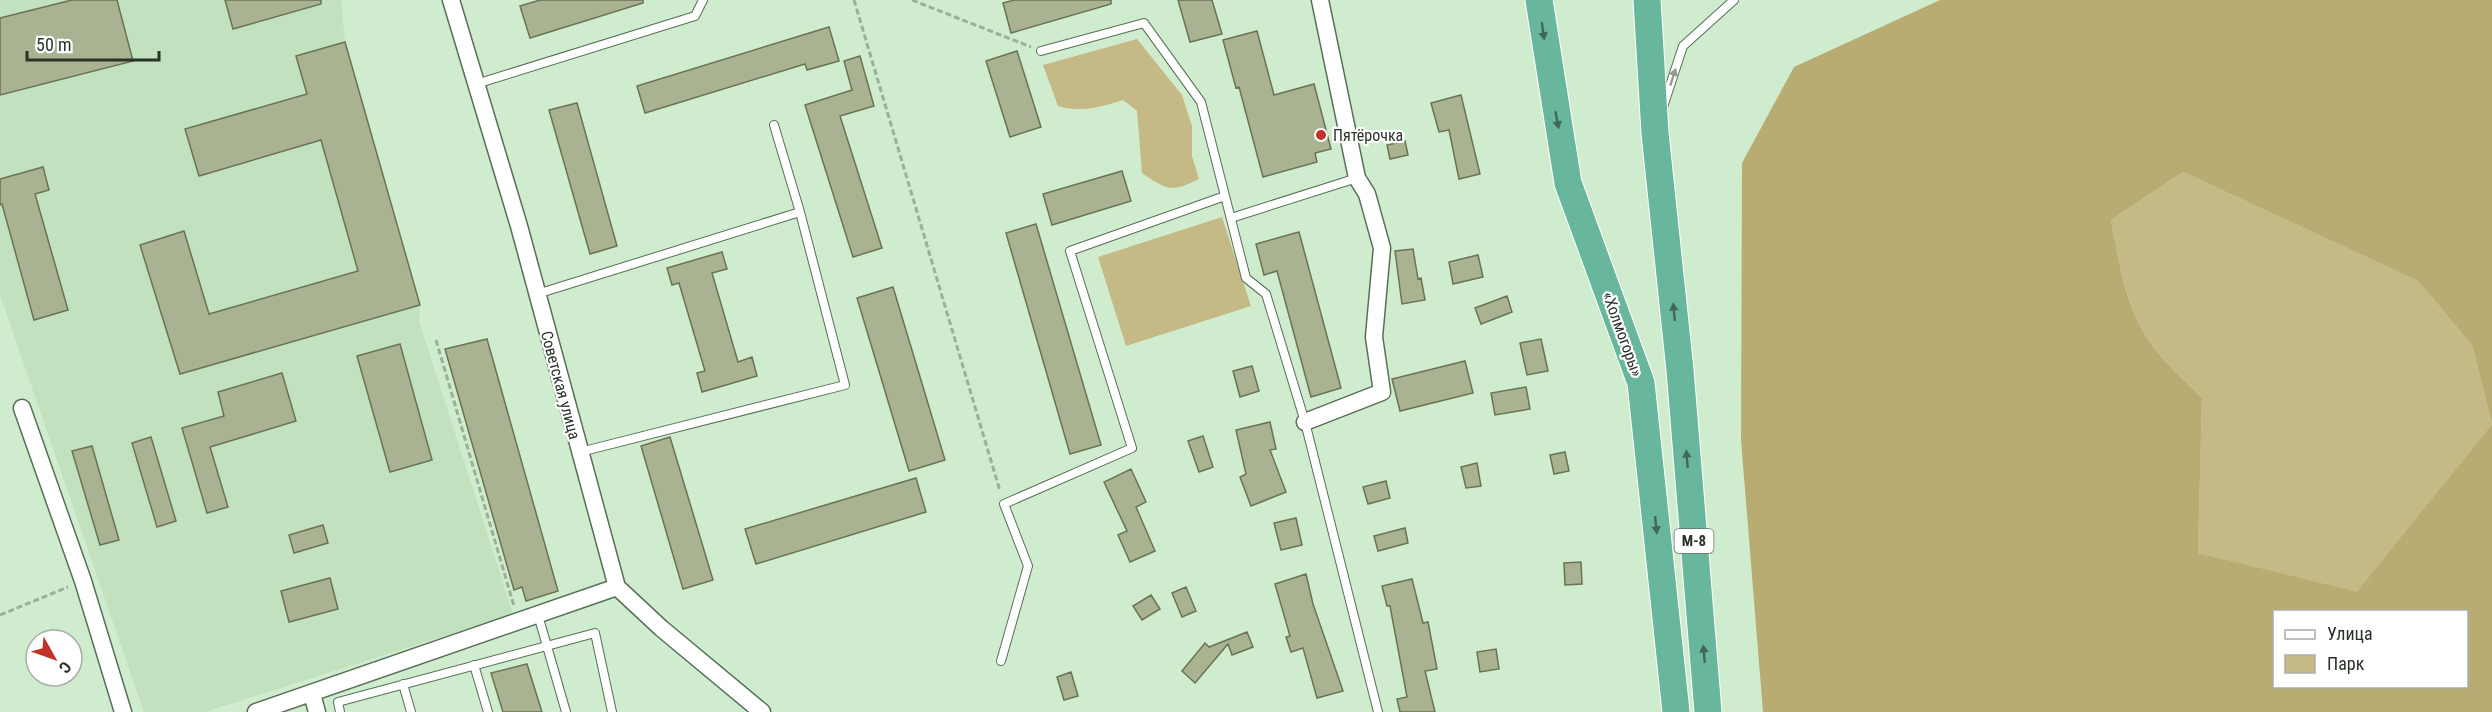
<svg xmlns="http://www.w3.org/2000/svg" width="2492" height="712" font-family="'Roboto Condensed',sans-serif">
	<style>
		.built { fill: #c1e1bf }
		.green { fill: #c5ba85 }
		.forest { fill: #b8ac73; fill-rule: evenodd }
		.building { fill: #a9b391; stroke: #6a7353; stroke-width: 1.5 }
		.lines { fill: none; stroke-linecap: round; stroke-linejoin: round }
		.service-casing { stroke: #576f56; stroke-width: 10 }
		.minor-casing { stroke: #576f56; stroke-width: 19 }
		.trunk-casing { stroke: #fff; stroke-width: 29 }
		.path { stroke: #9ab099; stroke-width: 3; stroke-dasharray: 6 3; stroke-linecap: butt }
		.service { stroke: #fff; stroke-width: 8 }
		.minor { stroke: #fff; stroke-width: 16 }
		.trunk { stroke: #68b69b; stroke-width: 27 }
		.oneway { fill: #426756 }
		.oneway2 { fill: #949994 }
		.poi-dot { fill: #c0322a; stroke: #fff; stroke-width: 2 }
		.labels { text-anchor: middle; stroke-width: 4.5; stroke-linejoin: round; paint-order: stroke }
		.shield { fill: #fff; stroke: #697068; stroke-width: 1.5 }
		.shield-label { font-size: 15px; font-weight: bold; fill: #293328 }
		.poi-label { font-size: 16px; fill: #293328; stroke: #fff; text-anchor: start }
		.street-label { font-size: 16px; fill: #293328; stroke: #fff }
	</style>
	<rect width="100%" height="100%" fill="#d0eccf"/>
	<!-- built -->
	<path class="built" d="M0,0h341l4,42 75,263 -1,16 94,293 -308,98h-61l-144,-417z"/>
	<!-- green -->
	<path class="green" d="M1137,39l45,56 10,31v30l7,23c-28,14 -32,11 -57,-6l-5,-62 -14,-11c-22,7 -41,13 -65,6l-15,-41z
		M2183,172l235,109 54,64 20,79 -135,169 -159,-40 4,-155c-22,-22 -50,-46 -63,-74 -16,-33 -21,-69 -28,-104z
		M1222,217l29,89 -125,40 -28,-89z"/>
	<!-- forest -->
	<path class="forest" d="M1940,0h552v712h-729l-22,-272 1,-277 52,-96zM2183,172l235,109 54,64 20,79 -135,168 -159,-39 4,-155c-22,-22 -50,-46 -63,-74 -16,-32 -21,-69 -28,-104zM2274,612h192v74h-192z"/>
	<!-- building -->
	<path class="building" d="M72,0h45l16,61 -133,34v-77z
		M225,0h96v4l-88,25z
		M540,0h103v3l-113,35 -10,-32z
		M1014,0h97v4l-100,29 -8,-30z
		M1178,0h34l10,34 -32,8z
		M829,27l10,34 -32,9 -2,-6 -160,49 -8,-27z
		M1257,31l17,64 40,-11 17,65 -16,4 2,9 -54,15 -24,-90 -3,1 -13,-48z
		M345,42l75,263 -240,69 -40,-129 44,-14 25,83 149,-43 -37,-131 -122,36 -14,-47 122,-35 -11,-38z
		M1017,51l24,76 -31,10 -24,-76z
		M860,56l14,50 -34,10 42,132 -29,9 -48,-152 47,-15 -8,-29z
		M1461,95l19,79 -21,5 -10,-49 -10,2 -8,-29z
		M577,103l40,143 -27,8 -41,-144z
		M1405,141l3,14 -18,4 -3,-14z
		M43,167l6,23 -14,4 33,116 -34,10 -32,-116 -2,1v-26z
		M1122,171l9,30 -79,24 -9,-31z
		M1036,224l65,221 -31,9 -64,-221z
		M1299,232l42,156 -30,9 -34,-126 -13,4 -8,-31z
		M1413,249l5,30 3,-1 4,22 -23,4 -7,-53z
		M722,252l5,17 -15,4 26,89 14,-5 5,19 -55,16 -5,-19 8,-2 -26,-88 -7,2 -5,-17z
		M1478,255l5,22 -30,7 -4,-22z
		M893,287l52,173 -36,11 -52,-173z
		M1507,296l5,16 -31,12 -6,-16z
		M487,339l71,252 -32,10 -4,-14 -8,3 -69,-241z
		M1541,339l7,32 -21,4 -7,-32z
		M400,344l32,116 -42,12 -33,-116z
		M1465,361l8,32 -73,18 -8,-32z
		M1252,366l7,25 -19,6 -7,-26z
		M282,373l14,48 -86,26 18,60 -21,6 -25,-85 42,-12 -6,-24z
		M1526,387l4,22 -35,6 -4,-22z
		M1270,422l6,27 -6,1 16,42 -35,14 -11,-29 6,-3 -10,-44z
		M1203,436l10,31 -14,5 -11,-31z
		M151,437l25,84 -19,6 -25,-84z
		M670,437l43,143 -30,9 -42,-143z
		M92,446l27,94 -19,5 -28,-94z
		M1565,452l4,19 -15,3 -4,-19z
		M1477,463l4,23 -15,2 -5,-21z
		M1131,469l15,33 -10,5 19,44 -25,11 -12,-27 9,-4 -23,-49z
		M916,478l10,34 -170,52 -11,-35z
		M1386,481l4,17 -22,6 -5,-17z
		M1296,518l6,27 -21,5 -7,-27z
		M323,525l5,18 -34,10 -5,-18z
		M1405,528l3,15 -30,8 -4,-15z
		M1581,562l1,22 -17,1 -1,-22z
		M1306,574l7,30 30,87 -26,7 -14,-50 -12,4 -5,-15 4,-1 -15,-52z
		M330,578l8,31 -49,13 -8,-31z
		M1412,579l11,44 5,-1 9,47 -12,2 10,41h-35l-3,-13 10,-2 -17,-91h-3l-5,-20z
		M1186,587l10,24 -14,6 -10,-24z
		M1151,595l9,14 -18,11 -9,-14z
		M1247,632l6,15 -21,8 -4,-11 -33,39 -13,-12 23,-28 4,4z
		M1496,649l3,20 -19,3 -3,-20z
		M527,664l15,48h-39l-12,-39z
		M1071,672l7,24 -14,4 -7,-23z"/>
	<g class="lines">
		<!-- service casing -->
		<g class="service-casing">
			<path id="service" d="M1041,51l103,-28 57,79 45,176 20,16 39,128 73,290
				M476,84l219,-68 8,-16
				M1663,107l20,-61 51,-46
				M1231,218l126,-40
				M537,294l263,-82 -26,-87
				M580,452l265,-67 -45,-173
				M538,615l28,97
				M1001,661l27,-95 -24,-62 128,-56 -62,-197 155,-55
				M474,665l14,47
				M403,684l8,28
				M340,712l-2,-10 257,-69 17,79"/>
		</g>
		<!-- minor casing -->
		<g class="minor-casing">
			<path id="minor" d="M451,0l68,226 98,361 44,41 101,84
				M22,408l61,173 40,131
				M1305,422l77,-30 -8,-55 8,-89 -15,-54 -10,-16 -37,-178
				M312,694l5,18
				M256,712l361,-125"/>
		</g>
		<!-- trunk casing -->
		<g class="trunk-casing">
			<path id="trunk" d="M1539,0l29,183 73,200 35,329
				M1647,0l8,133 25,237 28,342"/>
		</g>
		<!-- path -->
		<path class="path" d="M854,0l146,491
			M912,0l119,47
			M436,340l78,266
			M0,615l68,-28"/>
		<!-- service -->
		<use href="#service" class="service"/>
		<!-- minor -->
		<use href="#minor" class="minor"/>
		<!-- trunk -->
		<use href="#trunk" class="trunk"/>
	</g>
	<!-- one-way arrows -->
	<defs><path id="oneway-solid" d="M-6-.8H1V-3.2L6.5 0L1 3.2V.8H-6Z" transform="scale(1.5)"/></defs>
	<g class="oneway">
		<use href="#oneway-solid" transform="translate(1543 31) rotate(82)"/>
		<use href="#oneway-solid" transform="translate(1557 120) rotate(80)"/>
		<use href="#oneway-solid" transform="translate(1674 312) rotate(-96)"/>
		<use href="#oneway-solid" transform="translate(1687 459) rotate(-95)"/>
		<use href="#oneway-solid" transform="translate(1656 525) rotate(84)"/>
		<use href="#oneway-solid" transform="translate(1704 654) rotate(-95)"/>
	</g>
	<use class="oneway2" href="#oneway-solid" transform="translate(1673 77) rotate(-72)"/>
	<!-- markers -->
	<circle class="poi-dot" cx="1321" cy="135" r="6"/>
	<g class="labels">
		<!-- shield labels -->
		<rect class="shield" x="1674.5" y="529" width="39" height="24" rx="4.5"/>
		<g class="shield-label">
			<text x="1694" y="546">М-8</text>
		</g>
		<!-- poi labels -->
		<g class="poi-label">
			<text x="1333" y="141">Пятёрочка</text>
		</g>
		<!-- street labels -->
		<g class="street-label">
			<text transform="translate(1623 334) rotate(70)" y="6">«Холмогоры»</text>
			<text transform="translate(561 385) rotate(75)" y="6">Советская улица</text>
		</g>
	</g>
	<!-- legend -->
	<rect x="2273" y="610" width="195" height="78" fill="#ffffff" stroke="#a9ada9" stroke-width="1.5"/>
	<rect x="2285" y="630" width="30" height="9" fill="#ffffff" stroke="#a9ada9" stroke-width="1.5"/>
	<text x="2327" y="640" font-size="18" fill="#293328">Улица</text>
	<rect x="2285" y="655" width="30" height="18" fill="#c5ba85" stroke="#a9ada9" stroke-width="1.5"/>
	<text x="2327" y="670" font-size="18" fill="#293328">Парк</text>
	<!-- north arrow -->
	<g transform="translate(54 658) rotate(130)"><circle r="28" fill="#ffffff" stroke="#a9ada9" stroke-width="1.5"/>
	<path d="M0-4.5L10 22L0 15L-10 22Z" fill="#c0322a"/>
	<text y="-9" font-size="16" font-weight="bold" text-anchor="middle" fill="#293328">С</text>
	</g>
	<!-- scale -->
	<path d="M27 51v9h132v-9" fill="none" stroke="#293328" stroke-width="3"/>
	<text x="36" y="51" font-size="18" fill="#293328" stroke="#ffffff" stroke-width="4.5" paint-order="stroke">50 m</text>
</svg>
